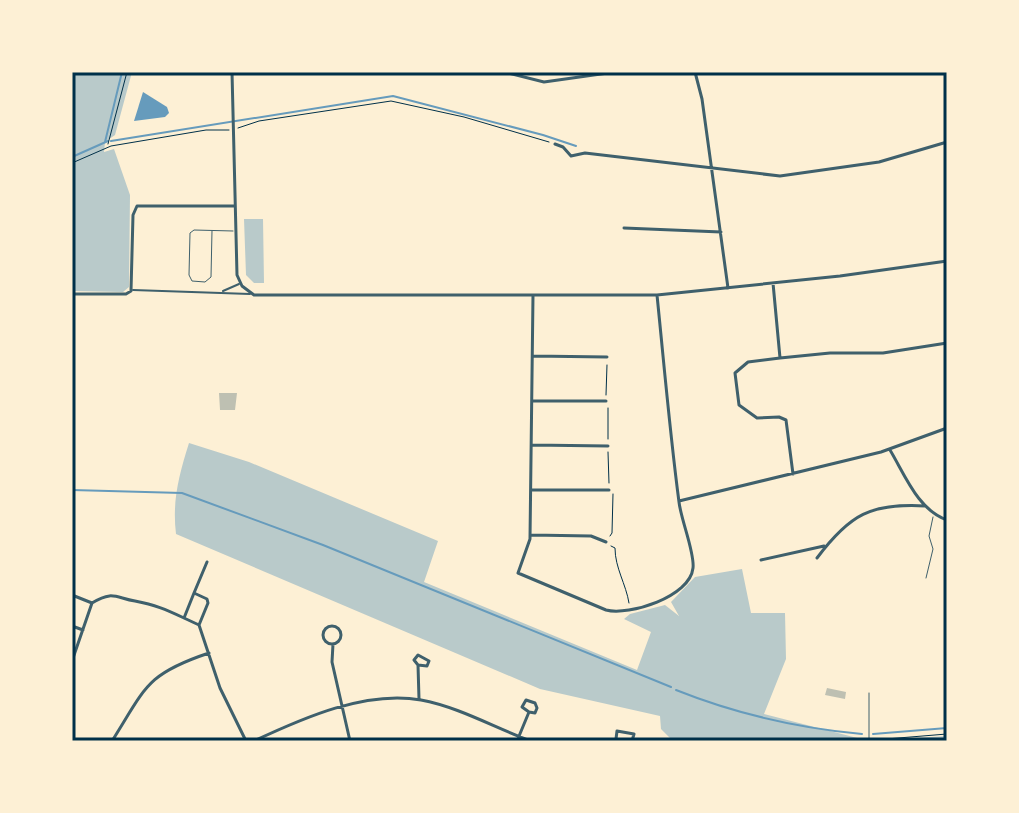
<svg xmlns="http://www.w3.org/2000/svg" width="1019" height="813" font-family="'Public Sans',sans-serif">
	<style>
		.green { fill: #b9caca }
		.water { fill: #669bbc }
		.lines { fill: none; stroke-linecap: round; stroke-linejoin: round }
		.stream { stroke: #669bbc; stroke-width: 2 }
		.building { fill: #bec0b2 }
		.path { stroke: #003049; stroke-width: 1 }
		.service { stroke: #3f606c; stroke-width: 1 }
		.pedestrian { stroke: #3f606c; stroke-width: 2 }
		.minor { stroke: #3f606c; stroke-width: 3 }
		.neatline { fill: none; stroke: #003049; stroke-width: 3 }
	</style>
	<rect width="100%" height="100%" fill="#fdf0d5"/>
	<!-- green -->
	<path class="green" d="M73,72h59l-17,63 -10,7 -1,10 10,-3 16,46 -1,92 -6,5 -51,-1z
		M244,219h19l1,64h-10l-8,-8z
		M189,443l60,19 189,79 -14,41 213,88 14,-38 -27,-13 6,-5 35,-9 14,11 -8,-14 24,-25 47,-8 9,44h34l1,46 -22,55 105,27 78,-5v5h-274l-12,-12 -1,-13 -120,-27 -364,-155c-4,-33 3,-59 13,-91z"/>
	<!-- water -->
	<path class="water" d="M143,92l24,15 2,6 -4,4 -31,4z"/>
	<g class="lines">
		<!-- stream -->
		<path class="stream" d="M111,141l282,-45 150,39 33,11
			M105,142l17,-70
			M72,157l36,-16
			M72,490l110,3 141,52 348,142
			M676,690c60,24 122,38 186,44
			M873,734l74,-6"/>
	</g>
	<!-- building -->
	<path class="building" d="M219,393h18l-2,17h-15z
		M827,688l19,4 -1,7 -20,-4z"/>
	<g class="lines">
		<!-- path -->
		<path class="path" d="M238,128l21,-7 132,-20 73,16 85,25
			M108,144l19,-72
			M72,163l39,-17 95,-16h23
			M606,395l1,-30
			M608,439v-31
			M608,452l1,31
			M610,536l2,-3 1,-39
			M611,546l4,2c0,20 11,36 14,55
			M874,740l73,-6"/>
		<!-- service -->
		<path class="service" d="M212,231l-1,46 -6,5 -13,-1 -3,-6 1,-42 4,-3 39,1
			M926,578l7,-29 -4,-13 4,-19
			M947,605v18
			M869,741v-48"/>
		<!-- pedestrian -->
		<path class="pedestrian" d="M133,290l117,4
			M223,291l16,-7"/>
		<!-- minor -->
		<path class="minor" d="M232,72l5,203 5,11 12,9h403l183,-19 107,-15
			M504,72l40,10 71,-10
			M695,72l7,27 26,189
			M555,144l8,3 8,9 14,-3 195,23 99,-14 68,-20
			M624,228l97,4
			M773,283l7,75 -32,4 -13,11 4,32 18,13 22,-1 7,3 7,54
			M72,294h54l5,-3 2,-76 4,-9h97
			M533,295l-3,244 -12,34 88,37c23,6 84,-13 87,-42 2,-15 -12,-48 -14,-66 -9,-68 -15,-138 -22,-207
			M533,356l74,1
			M780,358l50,-5h53l64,-10
			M532,401h74
			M532,445l76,1
			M890,450c15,25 28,60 57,70
			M531,490h78
			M679,501l202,-49 66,-24
			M531,535l60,1 15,6
			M817,558c33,-44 54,-55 108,-52
			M761,560l63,-14
			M207,562l-13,31 13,6 1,4 -9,22 21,63 26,53
			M194,593l-10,25 15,7
			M72,595l20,8
			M72,626l11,4
			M323 635a9 9 0 1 1 18 0a9 9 0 1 1-18 0Z
			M333,644l-1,18 18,79
			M72,661l20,-58c21,-13 24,-5 43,-2 20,4 30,8 49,17
			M418,665l-4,-5 4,-5 11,6 -2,5 -9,-1 1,34
			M112,741c34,-54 34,-67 97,-88
			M254,741c49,-23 112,-51 167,-41 38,7 74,28 110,41
			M517,741l12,-29 6,1 2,-5 -2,-5 -9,-3 -4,7 7,5
			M625,741l-9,-2 1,-8 17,3 -2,7"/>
	</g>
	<!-- border -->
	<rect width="1019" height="813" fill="none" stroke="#fdf0d5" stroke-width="148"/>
	<rect x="74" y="74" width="871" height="665" class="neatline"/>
</svg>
